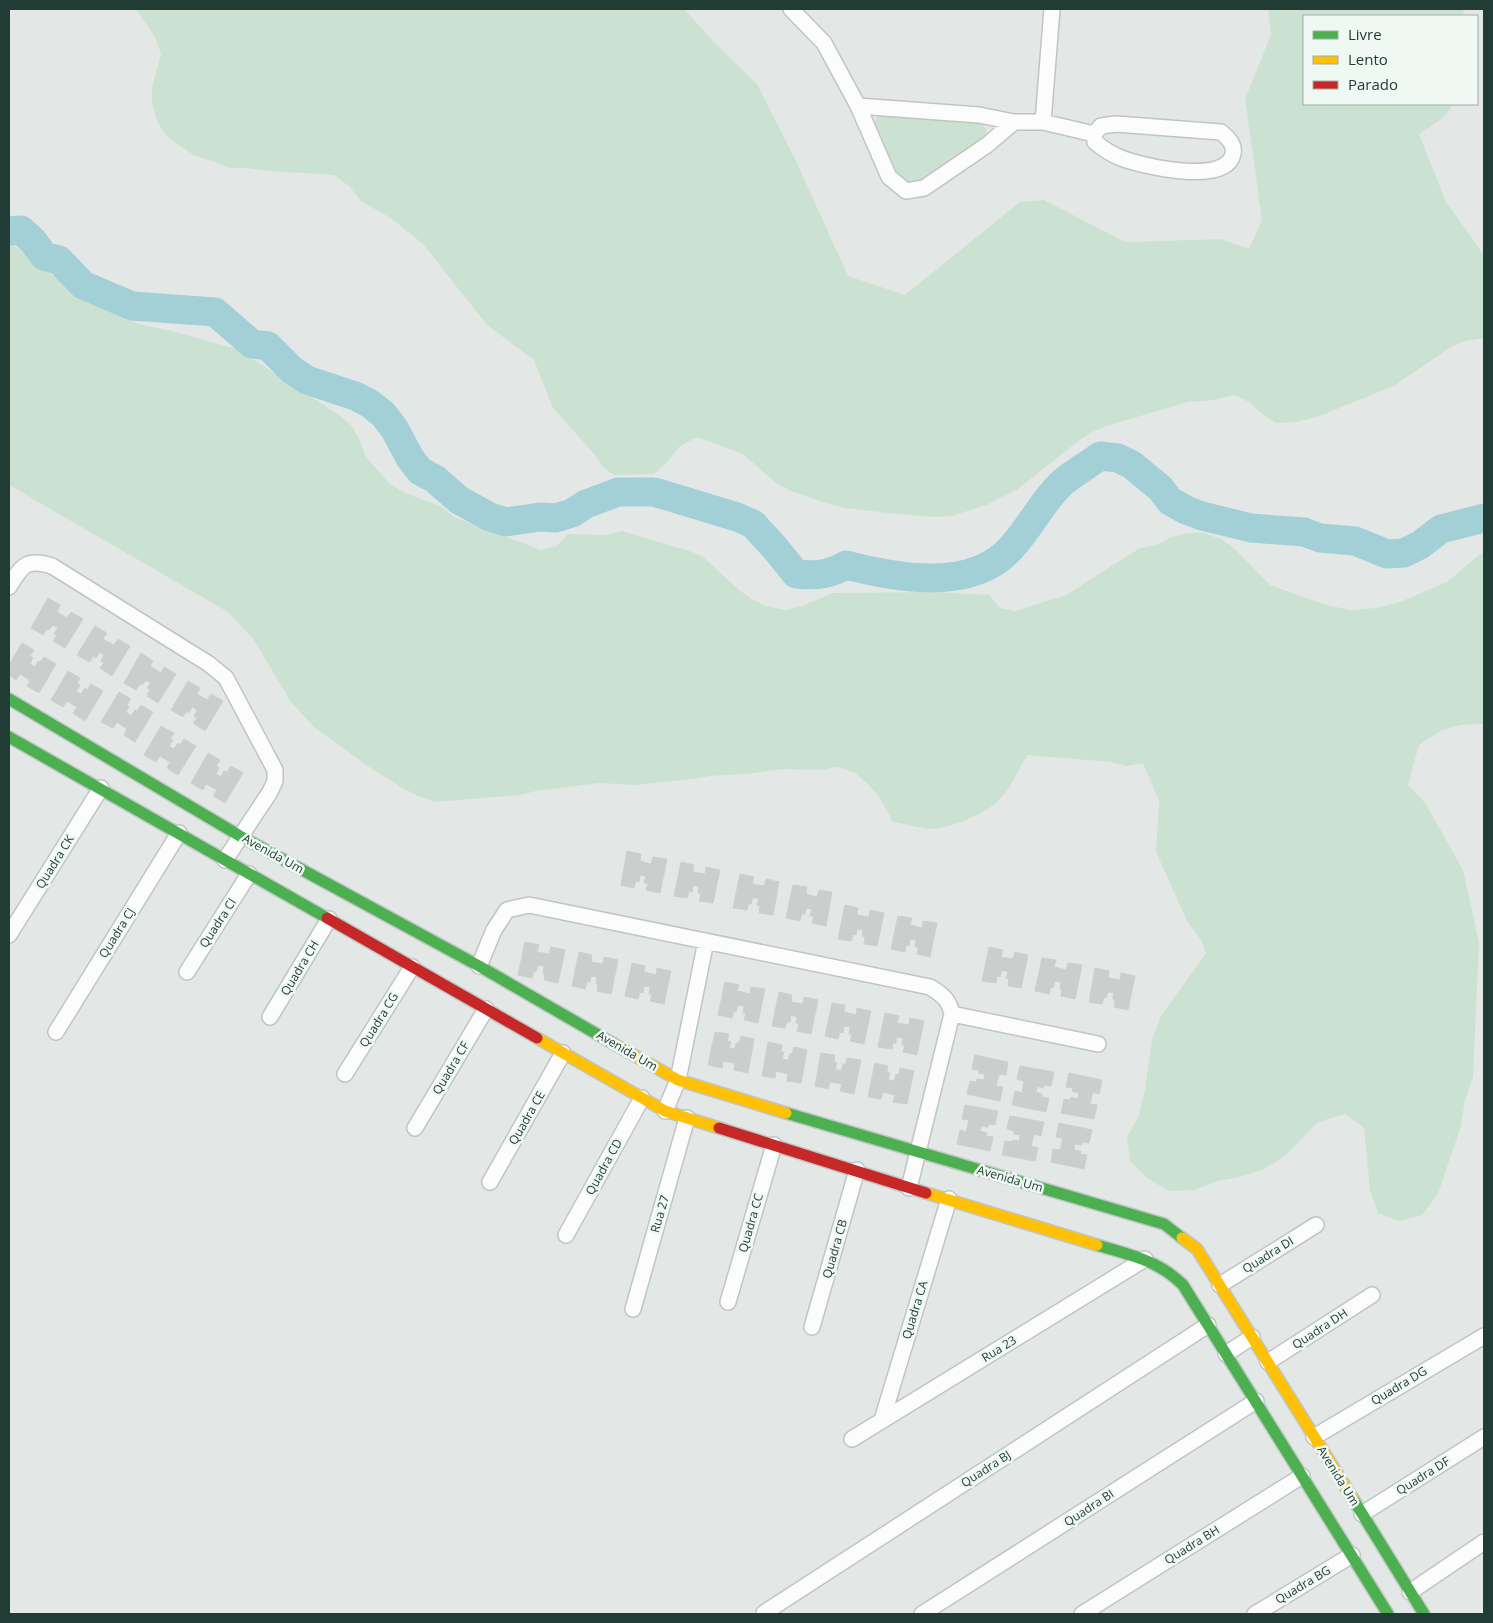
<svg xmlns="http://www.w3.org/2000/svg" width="1493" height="1623" font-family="'Open Sans',sans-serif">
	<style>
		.green { fill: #cbe2d2 }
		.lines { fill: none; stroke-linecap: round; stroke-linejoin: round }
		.river { stroke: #a3d0d7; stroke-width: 29 }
		.building { fill: #cacfcd; stroke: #cbd1cf }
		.street-casing { stroke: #c0c5c3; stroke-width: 18 }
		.fast-casing { stroke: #bfc6c3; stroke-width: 14 }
		.slow-casing { stroke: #bfc6c3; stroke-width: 14 }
		.jam-casing { stroke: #bfc6c3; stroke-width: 14 }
		.street { stroke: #fbfcfb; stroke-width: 15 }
		.fast { stroke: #4caf50; stroke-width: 11 }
		.slow { stroke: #ffc107; stroke-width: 11 }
		.jam { stroke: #c62828; stroke-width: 11 }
		.labels { text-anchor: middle; stroke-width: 5; stroke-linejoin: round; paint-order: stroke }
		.street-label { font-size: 12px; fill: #213c34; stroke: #f0f8f4 }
	</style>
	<rect width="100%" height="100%" fill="#e3e8e6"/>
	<!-- green -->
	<path class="green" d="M136,9h548l31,34 42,41 39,77 52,115 57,19 115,-93 24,-2 81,42 96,-3 28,10 13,-29 -17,-121 26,-64 -3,-26h196l-1,7h-159v88h149c-7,15 -21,21 -34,30l27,68 38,53v83l-20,3 -16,8 -54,37 -77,31 -21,5 -19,1 -15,-9 -13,-12 -15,-7 -20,5 -26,2 -82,24 -16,7 -14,10 -58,46 -32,16 -34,11 -19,1 -35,-3 -54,-6 -18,-5 -35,-12 -15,-8 -33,-29 -46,-17 -18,10 -11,14 -14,13 -40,1 -12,-9 -7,-11 -42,-47 -19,-48 -47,-35 -64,-81 -31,-25 -31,-18 -12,-15 -15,-11 -65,-4 -21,-3h-19l-17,-7 -17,-5 -29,-20 -9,-15 -5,-18v-16l9,-33 -6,-17z
		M883,113l98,9 6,9 -1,7 -63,44c-7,2 -13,4 -20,0 -13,-8 -23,-43 -29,-58l3,-7z
		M9,244l13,6 28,23 42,31 47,20 33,7 65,18 102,66 13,11 8,15 6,16 24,27 15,9 35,13 14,11 87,33 16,-4 11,-12 39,1 15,-4 49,15 16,4 15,6 37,34 14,10 16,7 17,3 16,-4 31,-13 104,-1 52,3 11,13 15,3 51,-16 74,-47 16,-3 16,-8 16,-4h16l17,6 14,10 35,36 56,20 25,5 25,-2 24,-6 47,-20 37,-31v173c-31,0 -40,3 -65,21l-11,40 18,19 37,66 16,72 -6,135 -8,23 -4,26 -23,68 -16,21 -23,6 -21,-8 -8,-23 -6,-62 -19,-14 -27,8 -33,34 -21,13 -24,8 -22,4 -24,9 -25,1 -22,-13 -17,-17 -3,-24 12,-22 6,-25 7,-51 9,-23 45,-63 -5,-13 -14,-19 -31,-69 3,-51 -16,-38 -16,3 -17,-4 -83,-7c-9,15 -16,33 -29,46 -13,13 -49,28 -67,28 -13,-1 -26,-5 -38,-7l-13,-24 -12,-14 -13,-11 -18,-6 -17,3 -37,-1 -37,5 -36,2 -18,3 -56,6 -37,-2 -63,8 -16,4 -85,7 -17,-6 -17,-9 -32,-20 -55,-40 -23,-25 -37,-62 -26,-28 -219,-127z"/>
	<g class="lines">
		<!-- river -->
		<path class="river" d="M9,231l12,-1 12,11 11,15 15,4 24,25 49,21 83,6 37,32 16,2 24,24 15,10 48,16 14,7 14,11 11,14 16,30 10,13 15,8 24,21 31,17 16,5 34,-5 16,1 16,-5 14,-9 32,-12h36l83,25 16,7 22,24 21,26c19,2 33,1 50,-9 50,13 126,27 165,-17 19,-20 31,-47 52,-66 11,-9 25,-17 37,-26l18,2 14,7 28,23 10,13 16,9 16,6 49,12 53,4 16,6 35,3 32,13 17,-1 16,-8 21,-16 43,-11"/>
	</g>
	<!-- building -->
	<path class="building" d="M48,598l12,7 -3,7 10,6 4,-6 12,7 -18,29 -12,-7 4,-6 -3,-1 4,-6 -5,-3 -4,5 -2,-1 -4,6 -12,-7z
		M95,626l12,7 -4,6 11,6 4,-6 12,7 -18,30 -12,-8 4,-5 -3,-2 3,-6 -5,-3 -3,6 -3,-2 -3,6 -13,-7z
		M22,643l12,7 -4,6 3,2 -3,6 5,3 3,-6 2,1 4,-5 12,7 -17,29 -12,-7 3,-6 -10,-6 -4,6 -7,-5v-10z
		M141,653l12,8 -3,5 11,7 3,-6 12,7 -18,29 -11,-7 3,-6 -3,-2 4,-5 -5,-3 -4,5 -2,-1 -4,6 -12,-7z
		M68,671l12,7 -3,6 3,1 -4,6 5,3 4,-6 2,2 4,-6 12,7 -18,30 -12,-8 4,-6 -10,-6 -4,6 -12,-7z
		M188,681l12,7 -3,6 10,6 4,-6 12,7 -18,30 -12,-8 4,-5 -3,-2 3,-6 -5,-3 -3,6 -3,-2 -3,6 -12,-7z
		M119,692l12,7 -4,6 2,2 -3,5 5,4 4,-6 2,1 4,-6 12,7 -18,30 -11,-7 3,-6 -10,-7 -4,6 -12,-6z
		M161,726l13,7 -4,6 3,1 -4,6 5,3 4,-6 2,2 4,-6 12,7 -18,29 -11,-7 3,-6 -10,-6 -4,6 -12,-7z
		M208,753l12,7 -4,6 3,2 -3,6 5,3 3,-6 3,1 4,-6 12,7 -18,30 -12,-7 4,-6 -11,-6 -3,6 -12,-7z
		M627,851l14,3 -1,7 11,3 2,-7 14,2 -7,34 -14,-3 2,-7h-4l2,-7 -6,-1 -1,7 -3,-1 -2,7 -13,-3z
		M681,862l13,3 -1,7 12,2 1,-7 14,3 -7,33 -14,-2 2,-7 -3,-1 1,-6 -6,-2 -1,7 -3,-1 -2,7 -13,-2z
		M740,874l14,3 -2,7 12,2 2,-7 13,3 -6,33 -14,-2 1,-7 -3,-1 2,-6 -6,-2 -2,7h-3l-1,6 -14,-2z
		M793,885l14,2 -1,7 11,3 2,-7 13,2 -6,34 -14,-3 2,-7h-4l2,-7 -6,-1 -1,6h-3l-2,7 -14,-3z
		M845,905l13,3 -1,7 12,2 1,-7 14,3 -7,33 -13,-2 1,-7 -3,-1 1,-6 -6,-1 -1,6 -3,-1 -2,7 -13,-2z
		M898,916l14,2 -2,7 12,3 1,-7 14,2 -7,34 -13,-3 1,-7h-3l1,-7 -6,-1 -1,7 -3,-1 -1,7 -14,-3z
		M525,942l14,3 -2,7 12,2 2,-7 14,3 -7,33 -14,-3 1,-6 -2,-1 1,-7 -6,-1 -2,7 -2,-1 -2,7 -14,-3z
		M989,947l14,3 -2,7 12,2 2,-7 13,3 -7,33 -13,-2 1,-7 -3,-1 2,-6 -6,-2 -2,7 -3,-1 -1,7 -14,-2z
		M579,952l13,3 -1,7 12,2 1,-7 14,3 -7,34 -14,-3 1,-7h-2l1,-7 -6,-1 -1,6h-3l-2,7 -13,-3z
		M1042,958l14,2 -2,7 12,3 2,-7 14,2 -7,34 -14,-3 1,-7h-2l1,-7 -6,-1 -2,7 -2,-1 -2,7 -14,-3z
		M632,963l13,3 -1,6 12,3 1,-7 14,3 -7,33 -14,-3 2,-6 -3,-1 1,-7 -6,-1 -1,7 -3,-1 -2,7 -13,-3z
		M1095,968l14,3 -1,7 12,2 1,-7 14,3 -7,34 -14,-3 1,-7 -2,-1 1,-6 -6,-1 -2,6 -2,-1 -2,7 -13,-2z
		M725,982l14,3 -2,6 13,3 1,-7 14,2 -7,34 -14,-3 2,-7h-3l1,-7 -6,-1 -2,7 -2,-1 -2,7 -14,-3z
		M779,992l13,3 -1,7 12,2 1,-7 14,3 -7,34 -14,-3 2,-7 -3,-1 1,-6 -6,-2 -1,7h-3l-2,6 -13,-2z
		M832,1003l13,2 -1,7 12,3 1,-7 14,3 -7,33 -14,-3 2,-6 -3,-1 1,-7 -6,-1 -1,7 -3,-1 -2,7 -13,-3z
		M885,1013l14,3 -2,7 12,2 1,-7 14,3 -7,34 -14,-3 2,-7h-3l1,-7 -6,-1 -1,6h-3l-1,6 -14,-2z
		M715,1032l14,2 -2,7 4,1 -2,6 6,1 1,-6h3l2,-7 13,3 -6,34 -14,-3 1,-7 -12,-2 -1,7 -14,-3z
		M768,1042l14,3 -1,7h3l-2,7 6,1 2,-7 2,1 2,-7 13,3 -6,33 -14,-2 1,-7 -12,-3 -1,7 -13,-2z
		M821,1053l14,2 -1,7 3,1 -2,6 6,2 2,-7h3l1,-6 14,2 -7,34 -14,-3 2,-7 -12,-2 -2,7 -13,-3z
		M975,1055l33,7 -2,13 -7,-1 -3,12 7,1 -3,14 -33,-7 3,-13 6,1 1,-3 7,1 1,-6 -7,-1 1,-3 -7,-1z
		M875,1063l13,3 -1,7h3l-2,7 6,1 2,-7 3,1 1,-7 14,3 -7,33 -14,-2 2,-7 -12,-3 -2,7 -13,-2z
		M1020,1066l34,6 -3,14 -7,-1 -1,3 -6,-2 -1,6 6,2v3l7,1 -3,14 -34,-7 3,-14 7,2 2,-12 -7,-2z
		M1069,1073l33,7 -3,14 -6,-2 -3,12 7,1 -3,14 -33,-6 3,-14 6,1 1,-3 7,2 1,-6 -7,-2 1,-3 -7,-1z
		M965,1105l33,6 -3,14 -7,-1v3l-7,-1 -1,5 7,2 -1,3 7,1 -3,14 -33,-7 3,-14 6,2 3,-12 -7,-1z
		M1010,1116l34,6 -3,14 -7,-2 -3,12 7,2 -3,13 -33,-6 3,-14 7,1v-2l7,1 1,-6 -6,-1v-3l-7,-2z
		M1059,1123l33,7 -3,13 -7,-1v3l-7,-1 -1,6 7,1 -1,3 7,1 -3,14 -33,-7 2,-13 7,1 3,-12 -7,-1z"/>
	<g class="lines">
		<!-- street casing -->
		<g class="street-casing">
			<path id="street" d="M791,9l33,34 34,63 31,71 17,14 18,-3 63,-43 27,-23
				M858,106l121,9 35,7h29l51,12
				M1043,122l9,-113
				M1116,124l105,8c7,6 14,12 12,22 -7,32 -91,12 -112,4 -10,-4 -18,-9 -26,-16l-1,-8 7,-8z
				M9,587c13,-22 18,-29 43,-21l157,98 17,14 49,92v11l-5,11 -45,68
				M9,935l92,-147
				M479,966l15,-36 13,-20 22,-5 401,82c13,8 19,13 22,27l-43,174
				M187,972l62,-98
				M952,1014l146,30
				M270,1017l59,-98
				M56,1032l123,-199
				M345,1074l67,-107
				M665,1111l13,-31 28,-139
				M415,1128l71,-119
				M490,1182l73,-129
				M566,1235l76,-137
				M1220,1285l96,-60
				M728,1302l46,-157
				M633,1309l54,-191
				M812,1327l45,-157
				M1226,1354l26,-17
				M1268,1362l104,-67
				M882,1420l67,-221
				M1314,1437l170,-101
				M852,1439l293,-180
				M1362,1514l122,-77
				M1410,1592l74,-50
				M764,1613l444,-288
				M922,1614l334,-213
				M1082,1614l220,-138
				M1255,1614l97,-59"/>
		</g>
		<!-- fast casing -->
		<g class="fast-casing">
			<path id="fast" d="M9,699l231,137 239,130 135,78
				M9,737l318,181
				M786,1113l378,111 18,14
				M1097,1245c33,10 61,15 86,40l205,329
				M1353,1499l71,115"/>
		</g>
		<!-- slow casing -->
		<g class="slow-casing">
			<path id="slow" d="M537,1038l128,73 54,17
				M614,1044l64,36 108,33
				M926,1193l171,52
				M1182,1238l15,11 156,250"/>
		</g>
		<!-- jam casing -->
		<g class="jam-casing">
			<path id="jam" d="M327,918l210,120
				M719,1128l207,65"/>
		</g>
		<!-- street -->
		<use href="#street" class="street"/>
		<!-- fast -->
		<use href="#fast" class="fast"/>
		<!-- slow -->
		<use href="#slow" class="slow"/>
		<!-- jam -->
		<use href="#jam" class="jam"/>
	</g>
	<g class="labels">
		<!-- street labels -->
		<g class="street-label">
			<text transform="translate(273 854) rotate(29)" y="4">Avenida Um</text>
			<text transform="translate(55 862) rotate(-58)" y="4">Quadra CK</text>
			<text transform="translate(218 923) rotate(-57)" y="4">Quadra CI</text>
			<text transform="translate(117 933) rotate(-58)" y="4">Quadra CJ</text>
			<text transform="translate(300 968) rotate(-59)" y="4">Quadra CH</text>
			<text transform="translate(379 1020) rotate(-58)" y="4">Quadra CG</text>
			<text transform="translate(627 1051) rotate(30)" y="4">Avenida Um</text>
			<text transform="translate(451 1068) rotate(-59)" y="4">Quadra CF</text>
			<text transform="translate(527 1118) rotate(-60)" y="4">Quadra CE</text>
			<text transform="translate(604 1167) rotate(-61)" y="4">Quadra CD</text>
			<text transform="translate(1010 1179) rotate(16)" y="4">Avenida Um</text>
			<text transform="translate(660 1214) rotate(-74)" y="4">Rua 27</text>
			<text transform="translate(751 1223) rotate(-74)" y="4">Quadra CC</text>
			<text transform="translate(835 1249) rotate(-74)" y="4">Quadra CB</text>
			<text transform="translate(1268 1255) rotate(-32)" y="4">Quadra DI</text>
			<text transform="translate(915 1310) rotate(-73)" y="4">Quadra CA</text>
			<text transform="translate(1320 1329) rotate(-33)" y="4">Quadra DH</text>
			<text transform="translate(999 1349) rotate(-32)" y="4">Rua 23</text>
			<text transform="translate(1399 1386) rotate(-31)" y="4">Quadra DG</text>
			<text transform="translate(986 1469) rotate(-33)" y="4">Quadra BJ</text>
			<text transform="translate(1338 1476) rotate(58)" y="4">Avenida Um</text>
			<text transform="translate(1423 1476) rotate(-32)" y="4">Quadra DF</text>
			<text transform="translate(1089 1508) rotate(-33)" y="4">Quadra BI</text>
			<text transform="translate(1192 1545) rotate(-32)" y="4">Quadra BH</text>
			<text transform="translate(1303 1585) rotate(-31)" y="4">Quadra BG</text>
		</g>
	</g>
	<!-- border -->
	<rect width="1493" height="1623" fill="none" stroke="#213c34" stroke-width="20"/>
	<!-- legend -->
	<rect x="1303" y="15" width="175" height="90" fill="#f0f8f4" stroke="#9dada7"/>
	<rect x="1313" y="31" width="25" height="8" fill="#4caf50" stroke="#9dada7"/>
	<text x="1348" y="40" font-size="15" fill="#213c34">Livre</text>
	<rect x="1313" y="56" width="25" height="8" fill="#ffc107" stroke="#9dada7"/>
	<text x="1348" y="65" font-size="15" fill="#213c34">Lento</text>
	<rect x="1313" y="81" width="25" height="8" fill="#c62828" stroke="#9dada7"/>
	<text x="1348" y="90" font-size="15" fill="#213c34">Parado</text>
</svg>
